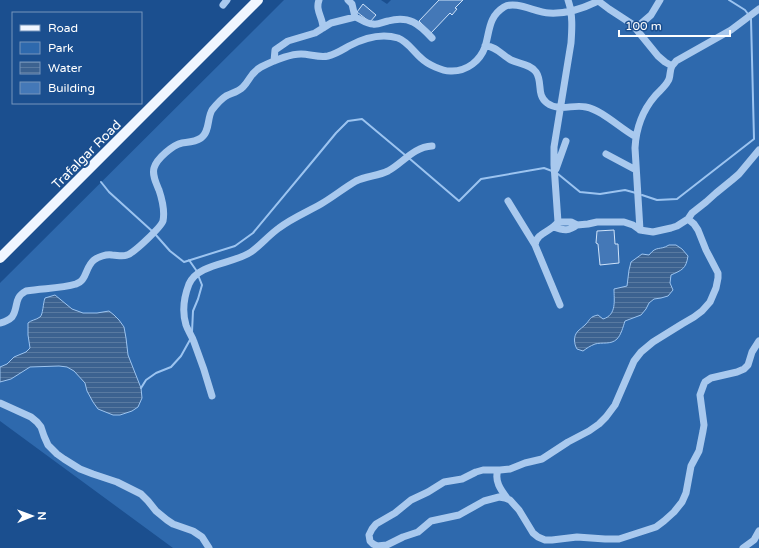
<svg xmlns="http://www.w3.org/2000/svg" width="759" height="548" font-family="'Varela Round',sans-serif">
	<style>
		.green { fill: #2e69ad }
		.water { fill: url(#water-rules); stroke: #9cc4f0 }
		.lines { fill: none; stroke-linecap: round; stroke-linejoin: round }
		.stream { stroke: #9cc4f0; stroke-width: 2 }
		.building { fill: #4478b7; stroke: #cfe3fa }
		.minor { stroke: #a9c9ee; stroke-width: 7 }
		.major { stroke: #f0f6ff; stroke-width: 10 }
		.labels { text-anchor: middle; stroke-width: 4; stroke-linejoin: round; paint-order: stroke }
		.street-label { font-size: 13px; fill: #fff; stroke: #1b4f8f }
	</style>
	<defs>
		<pattern id="water-rules" width="6" height="5" patternUnits="userSpaceOnUse"><rect width="6" height="5" fill="#3c6290"/><path d="M0 2.5h6" fill="none" stroke="#597aa1"/></pattern>
	</defs>
	<rect width="100%" height="100%" fill="#1b4f8f"/>
	<!-- green -->
	<path class="green" d="M284,0h97l6,4 4,-4h368v548h-586l-173,-127v-138z"/>
	<!-- water -->
	<path class="water" d="M669,245h7l6,4 6,7c-2,13 -6,14 -17,19l-1,8 3,7 -5,6 -7,2 -7,1 -5,4 -3,6 -5,6 -16,6c-2,6 -4,14 -8,18 -6,6 -15,3 -22,5 -5,2 -8,4 -12,7l-6,-2c-3,-5 -4,-13 1,-18 2,-2 5,-4 7,-6 6,-6 4,-8 13,-10l5,4c14,-4 11,-19 11,-30l13,-3 2,-16 2,-8 11,-8 7,1c8,-10 10,-4 20,-10z
		M55,295l17,14 11,4h14l12,-2 5,4 5,5 5,7 2,11 2,17 13,33 1,10 -4,9 -6,4 -12,4h-7l-15,-6 -5,-7 -6,-11 -2,-8 -11,-12 -7,-4 -8,-1 -29,1 -19,12 -11,3v-15l7,-3 7,-7 12,-5 4,-4 -2,-13v-12c3,-3 8,-3 12,-6 3,-2 3,-14 5,-19z"/>
	<g class="lines">
		<!-- stream -->
		<path class="stream" d="M729,0l16,10 3,4
			M410,159l49,42 22,-22 63,-11 8,3
			M558,174l22,18 20,2 25,-4 11,3
			M101,182l8,10 43,39
			M642,195l15,5 20,-1 77,-60 -3,-120
			M155,234l15,17 14,11 51,-16 18,-13 64,-77 19,-23 12,-12 14,-2 43,36
			M189,260l7,10 6,15 -4,14 -5,12 -1,21
			M141,388l5,-8 10,-7 15,-6 10,-11 10,-18"/>
	</g>
	<!-- building -->
	<path class="building" d="M439,0h24l-8,8 2,1 -5,6 -2,-2 -19,20 -12,-12z
		M363,4l13,11 -6,7 -13,-10z
		M614,230l1,14h3l1,19 -19,2 -2,-21 -2,-1 1,-12z"/>
	<g class="lines">
		<!-- minor -->
		<path class="minor" d="M319,0c-4,11 4,17 4,28
			M348,0l4,4 3,13
			M597,0l12,9 23,15 26,32 7,6 7,4
			M223,5l4,-5
			M636,28l15,-13 9,-15
			M485,46c10,-1 18,10 26,14 8,4 19,4 25,12 7,10 0,23 11,31 12,9 26,1 39,4 16,3 35,22 50,30
			M274,61l1,-11 13,-9 27,-8 16,-10 24,-6c6,2 11,7 18,7 5,1 10,-2 15,-3 21,-6 31,3 44,17
			M606,154l30,16
			M556,169l10,-28
			M508,201l27,44
			M688,219l6,5 4,6 8,20 12,23v5l-2,10 -6,14 -8,9 -8,6 -12,7 -29,18 -12,10 -7,9 -19,44 -9,12 -7,7 -10,7 -21,11 -26,17 -17,4 -15,6 -10,1h-17l-7,2 -14,7 -18,3 -16,10 -17,8 -16,13 -19,11 -4,5 -3,6 1,6 3,3 4,2 10,-1 16,-8 15,-5 13,-11 28,-6 25,-14 15,-4 6,1 5,2 9,10 14,23 5,4 7,3h7l25,-3 28,2h14l37,-12 8,-6 10,-9 8,-10 4,-9 5,-27 8,-15 4,-20 1,-6 -4,-30 4,-11 1,-2 6,-4 26,-6 7,-3 4,-4 4,-13 7,-11
			M558,222h13l6,3 11,-1 9,-2h27l9,3 7,5 13,2 18,-4 6,-2 11,-7 4,-6 14,-11 10,-9 16,-13 7,-6 20,-24
			M554,227c10,4 15,4 23,-2
			M640,230l-5,-82c1,-19 8,-38 20,-52 4,-5 10,-9 13,-15 3,-4 1,-10 4,-15 1,-2 3,-3 4,-5l55,-31 28,-21
			M560,305l-25,-60c2,-13 16,-13 23,-23l-4,-57v-18l17,-104c1,-14 2,-29 -3,-43
			M0,323c4,-1 9,-3 12,-6 7,-10 1,-19 14,-26 16,-3 34,-2 50,-7 11,-3 9,-17 18,-24 4,-3 12,-6 18,-5 5,0 10,2 15,0 7,-2 34,-28 36,-34 2,-10 -1,-22 -4,-31 -3,-7 -7,-15 -5,-22 3,-10 19,-23 28,-25 7,-1 13,-1 19,-5 9,-6 6,-20 11,-28 4,-5 9,-11 14,-14 6,-3 12,-4 17,-9 7,-7 8,-15 18,-20 12,-6 27,-13 40,-13 9,0 18,4 27,2 8,-2 14,-6 21,-10 15,-8 32,-13 49,-8 10,4 15,13 23,20 6,6 22,14 31,13 15,0 28,-10 33,-24 5,-16 3,-30 19,-40 12,-7 32,6 45,6 16,1 35,-5 49,-12
			M212,396c-5,-18 -11,-36 -18,-54 -2,-6 -6,-11 -8,-17 -4,-13 -2,-28 3,-41 9,-21 45,-20 62,-32 10,-7 18,-17 28,-24 13,-10 28,-16 42,-24 12,-7 23,-16 35,-23 10,-5 22,-5 32,-10 15,-8 25,-24 44,-25
			M0,403l31,14 6,5 4,5 3,9 4,9 9,9 7,5 16,10 13,5 24,8 24,12 7,7 8,10 11,9 6,4 20,7 9,6 7,11
			M498,470c-4,11 3,20 9,28
			M743,548l11,-8 5,-9"/>
		<!-- major -->
		<path class="major" d="M0,258l258,-258"/>
	</g>
	<g class="labels">
		<!-- street labels -->
		<g class="street-label">
			<text transform="translate(86 154) rotate(-45)" y="5">Trafalgar Road</text>
		</g>
	</g>
	<!-- legend -->
	<rect x="12" y="12" width="130" height="92" fill="#1b4f8f" stroke="#7695bc"/>
	<rect x="20" y="25" width="20" height="6" fill="#f0f6ff" stroke="#7695bc"/>
	<text x="48" y="32" font-size="12" fill="#ffffff">Road</text>
	<rect x="20" y="42" width="20" height="12" fill="#2e69ad" stroke="#7695bc"/>
	<text x="48" y="52" font-size="12" fill="#ffffff">Park</text>
	<rect x="20" y="62" width="20" height="12" fill="url(#water-rules)" stroke="#7695bc"/>
	<text x="48" y="72" font-size="12" fill="#ffffff">Water</text>
	<rect x="20" y="82" width="20" height="12" fill="#4478b7" stroke="#7695bc"/>
	<text x="48" y="92" font-size="12" fill="#ffffff">Building</text>
	<!-- north arrow -->
	<g transform="translate(32 516) rotate(89)" stroke="#1b4f8f" stroke-width="3" paint-order="stroke">
	<path d="M0-3L7 15L0 10L-7 15Z" fill="#ffffff"/>
	<text y="-6" font-size="11" font-weight="bold" text-anchor="middle" fill="#ffffff">N</text>
	</g>
	<!-- scale -->
	<path d="M619 30v6h111v-6" fill="none" stroke="#ffffff" stroke-width="2"/>
	<text x="625" y="30" font-size="12" fill="#ffffff" stroke="#1b4f8f" stroke-width="3" paint-order="stroke">100 m</text>
</svg>
